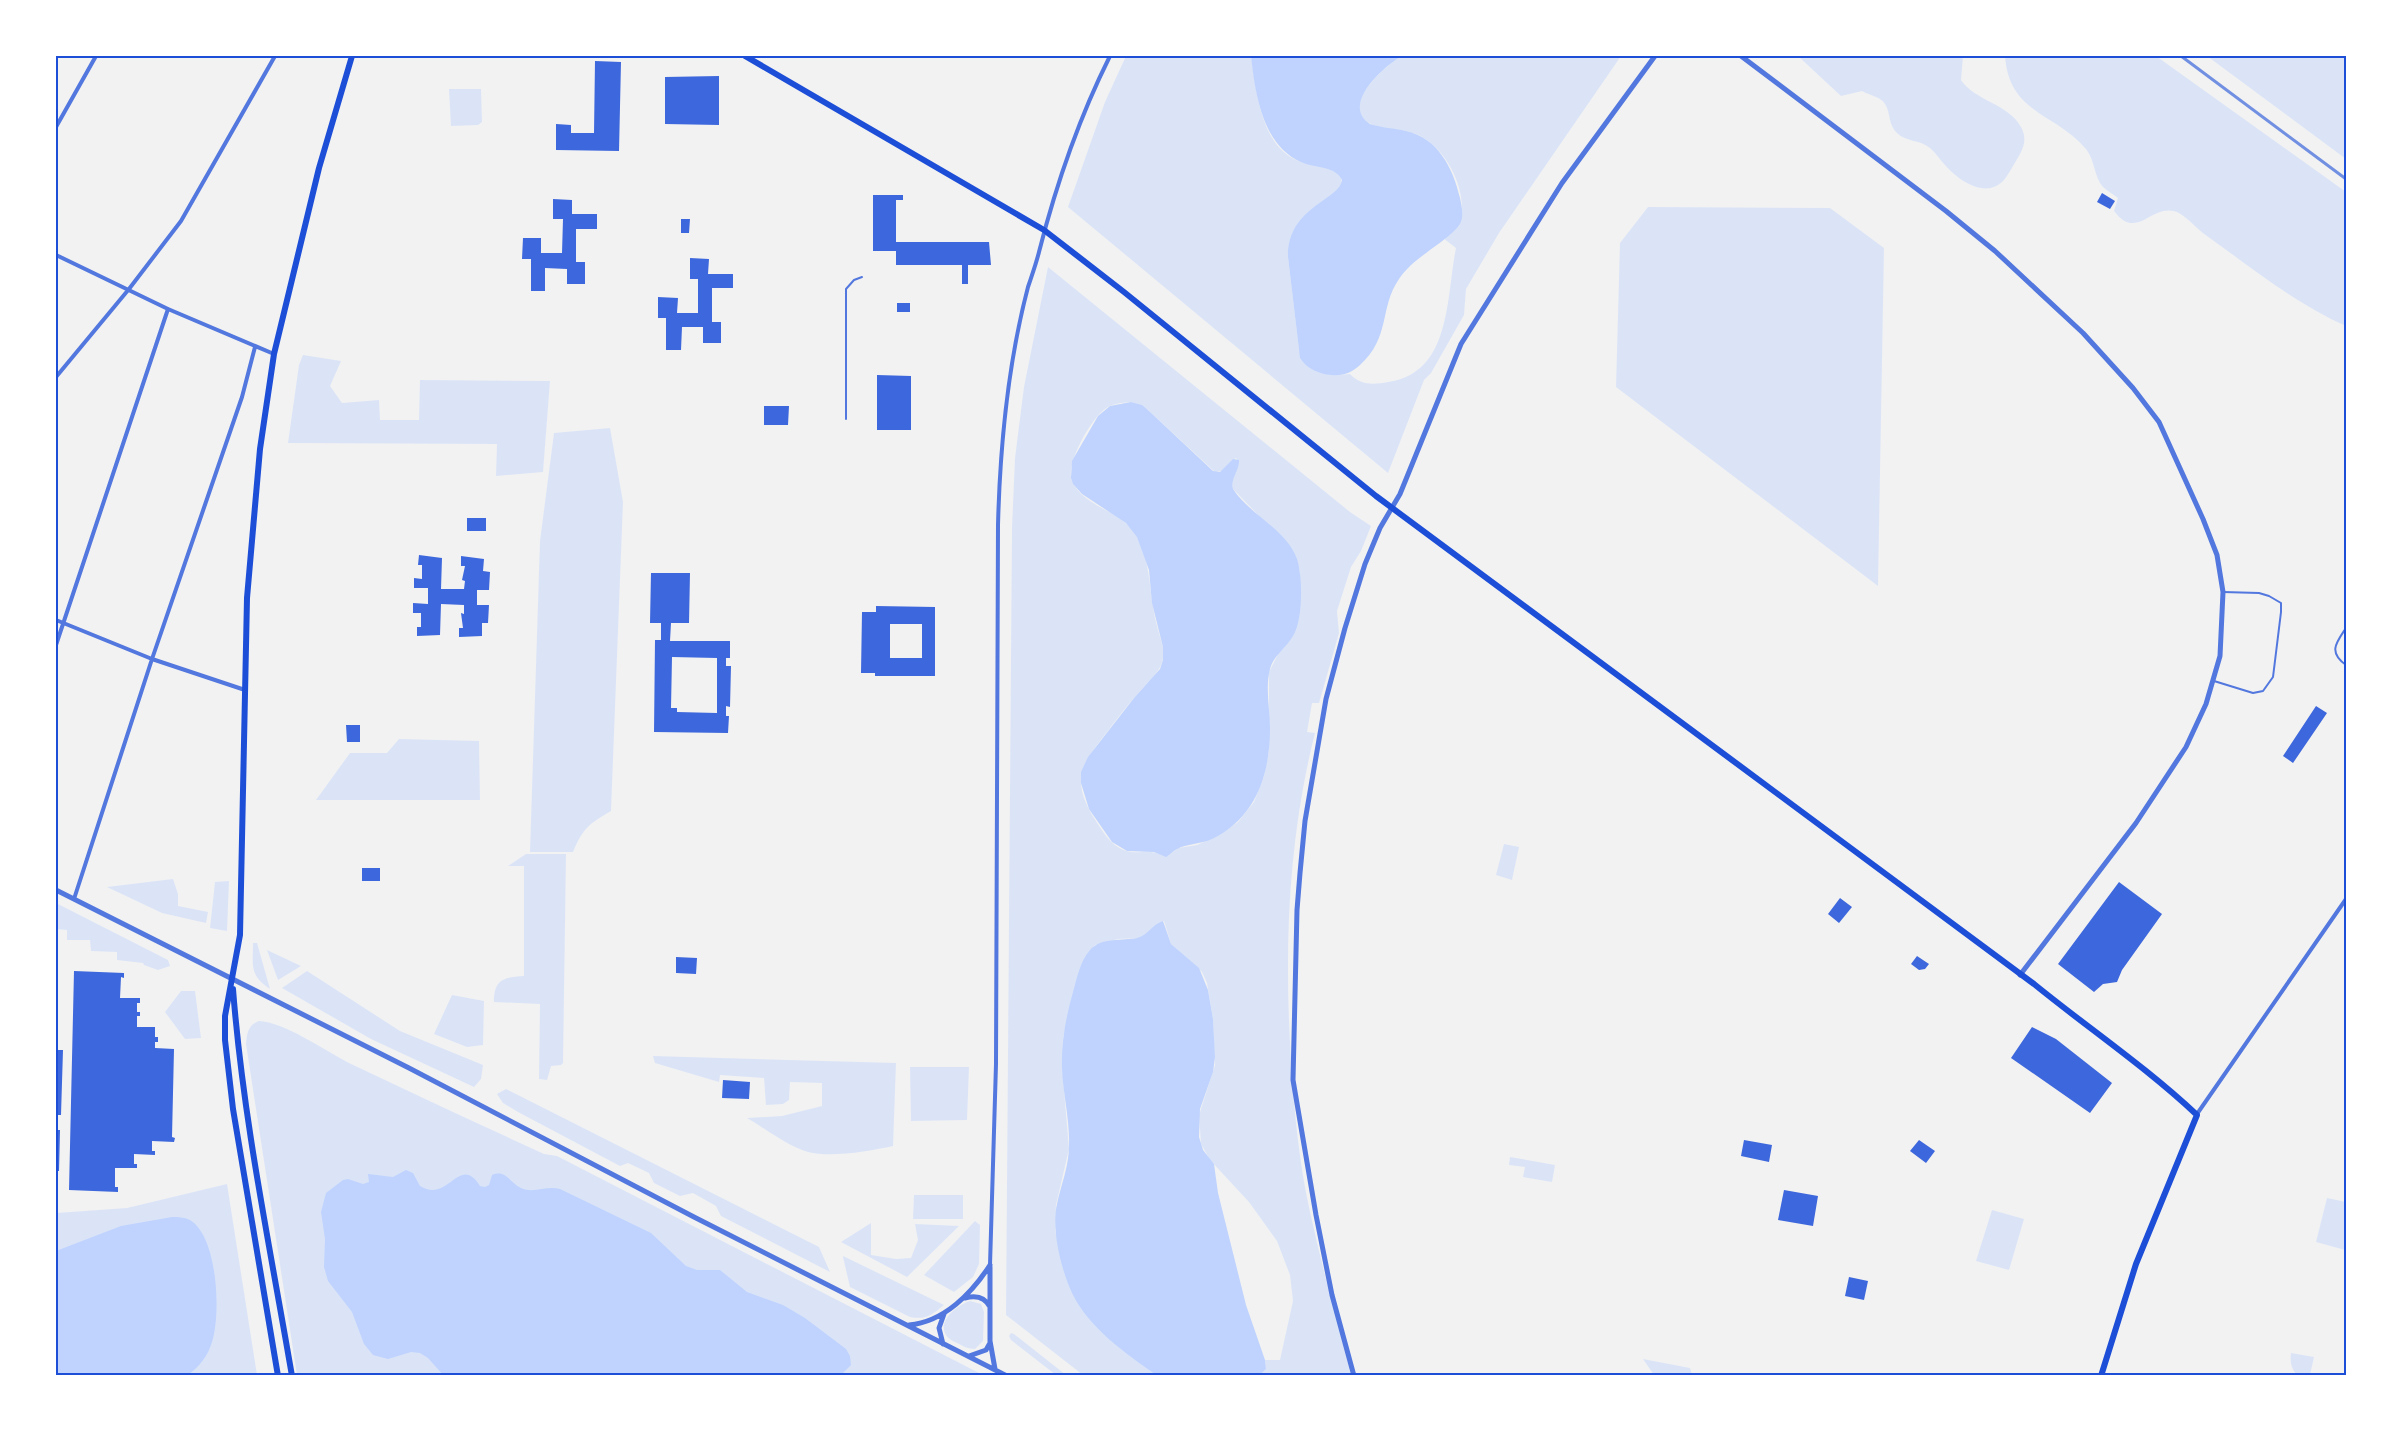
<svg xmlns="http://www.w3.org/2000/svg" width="2402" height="1431" font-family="'Fira Sans Condensed',sans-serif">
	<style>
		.green { fill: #dbe4f7; fill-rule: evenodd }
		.water { fill: #bfd3fe }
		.building { fill: #3d67dc; fill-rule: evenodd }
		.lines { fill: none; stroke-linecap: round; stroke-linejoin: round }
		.service { stroke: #5277de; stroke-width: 2 }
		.minor { stroke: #5277de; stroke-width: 4 }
		.tertiary { stroke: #5277de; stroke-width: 5 }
		.secondary { stroke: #1d4ed8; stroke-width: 6 }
		.rail { stroke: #7290e2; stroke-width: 3 }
		.neatline { fill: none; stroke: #1d4ed8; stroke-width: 2 }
	</style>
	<rect width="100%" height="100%" fill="#f2f2f2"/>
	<!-- green -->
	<path class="green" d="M1126,56h125c5,32 9,86 43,103 15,7 36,6 47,18l1,6 -2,6c-25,19 -53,32 -52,68l11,92c5,26 29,27 51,25 10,11 23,11 38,8 64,-9 58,-86 68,-134l-13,-10 16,-12c1,-6 3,-12 3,-18 0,-30 -22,-68 -52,-76 -14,-4 -34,-2 -45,-12 -21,-18 21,-55 37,-64h219l-122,177 -33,56 -2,26 -33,58 -7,7 -36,93 -320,-266 37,-105z
		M1798,56h165l-2,24c14,21 48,24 60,47 7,13 2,22 -5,34 -4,6 -7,13 -12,19 -18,20 -46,0 -59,-15 -5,-5 -9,-12 -15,-17 -9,-8 -24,-6 -33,-15 -9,-8 -6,-20 -12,-29 -4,-7 -16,-9 -23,-13l-21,5z
		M2005,56h151l190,136v134c-50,-22 -94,-58 -139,-90 -9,-6 -18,-17 -28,-23 -27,-13 -41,30 -65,-2l4,-13c-5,-4 -11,-7 -15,-11 -9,-10 -8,-27 -17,-38 -30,-36 -77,-35 -81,-93z
		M2207,56h139v103z
		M449,89h32l1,33 -4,3 -27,1z
		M1648,207l182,1 54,40 -6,338 -262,-199 4,-144z
		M1048,267l302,245 21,14 -10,25 -10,16 -14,44 2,22 -20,70h-7l-5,29 8,1c-27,106 -31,217 -24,326 3,51 8,103 19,153 12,55 27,109 41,163h-113l8,-2 15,1 5,-5 -1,-9h15l13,-59 -3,-26 -13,-34 -28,-39 -39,-42 -9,-16 -2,-29 16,-50 -2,-46 -6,-36 -5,-11 -31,-28 -7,-23 -6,2 -10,11 -9,4 -21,1 -23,6 -6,7 -9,18 -17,68 -1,28 7,83 -13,56 -1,26 14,54 52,64 35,26h-73l-77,-60 6,-787 3,-70 9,-71zM1131,402l10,3 8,6 66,61 7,-1 14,-13 3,6 -7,17 1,8 60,62 7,20v18l-23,67 -8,16v79l-5,25 -10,26 -16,20 -21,14 -20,9 -19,3 -10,8c-6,0 -11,-4 -17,-4 -6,-1 -12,1 -19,0 -18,-2 -27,-17 -36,-31 -26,-40 -15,-56 11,-89 11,-15 22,-29 35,-43 11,-12 25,-24 21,-42 -4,-14 -8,-26 -10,-40 -4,-25 -4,-48 -16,-71 -15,-26 -53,-28 -65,-55 -7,-17 19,-62 33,-72 8,-6 16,-6 26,-7z
		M303,355l38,6 -11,25 12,17 37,-3 1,20h39l1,-40 130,1 -7,91 -47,4 1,-32 -209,-1 11,-78z
		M610,428l13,74 -12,309c-22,13 -28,17 -38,41h-43l10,-311 14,-108z
		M399,739l80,2 1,59h-164l34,-47h37z
		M1504,844l15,3 -7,33 -16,-5z
		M526,854h40l-3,209 -2,2 -10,1 -4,14 -8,-1 1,-75 -46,-2c0,-23 10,-25 30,-26v-110h-16z
		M173,879l5,15v12l30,6 -2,11 -44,-10 -55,-26z
		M229,881l-2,50 -17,-3 5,-46z
		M56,903l112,57 2,6 -12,4 -14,-5 -1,-2 -26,-3v-8l-26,-1 -1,-11h-23v-10l-11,-1z
		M253,943h4l13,46c-21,-14 -17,-23 -17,-46z
		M267,950l34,16 -23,14z
		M307,971l93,60 83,34 -2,14 -7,8 -103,-48 -89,-51z
		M181,991h14l6,47 -16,1 -20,-27z
		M452,995l32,6 -1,44 -16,2 -33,-13z
		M259,1021c25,1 67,30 90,42 65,31 130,61 195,91l13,2 426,219h-686l-51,-331c1,-11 2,-19 13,-23z
		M653,1056l243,7 -3,83c-23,5 -62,12 -85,6 -21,-6 -42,-23 -61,-34l35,-2 40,-10v-23l-32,-1 -1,18 -6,4 -17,1 -2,-27 -44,-3 -1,7 -64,-19z
		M910,1067h59l-2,53 -56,1z
		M506,1089l313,158 11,25 -109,-56 -5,-10 -23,-13 -13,3 -26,-13 -5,-10 -21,-10 -8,3 -102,-54 -15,-9 -6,-9z
		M1510,1157l45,8 -3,17 -29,-5 2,-10 -16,-2z
		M227,1184l30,191 -201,1v-163l71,-5z
		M914,1195h49v24h-50z
		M2327,1198l19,4 -1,48 -29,-8z
		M1992,1210l32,9 -15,51 -33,-9z
		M975,1221l5,4 -1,39 -6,13 -19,15 -30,-17z
		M871,1223v32l25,4 15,-1 7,-18 -3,-16 44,2 -52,51 -66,-35z
		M843,1257v-1l101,49c-12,10 -18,15 -34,12l-60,-30z
		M970,1301l11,3 3,8 -1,29 -8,8c-7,0 -12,-3 -18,-6 -28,-12 -6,-36 13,-42z
		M1011,1333l3,1 52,41h-10l-45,-35 -2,-4z
		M2291,1353l23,4 -4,18h-13c-6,-7 -7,-13 -6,-22z
		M1643,1359l47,9 2,7h-38z"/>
	<!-- water -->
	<path class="water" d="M1251,56h151c-18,10 -62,49 -32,68 12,4 24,4 36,7 32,7 47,37 54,67 2,10 5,22 -3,30 -18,19 -43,29 -58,51 -20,29 -8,58 -39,86 -9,8 -16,11 -29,10 -12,-1 -24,-6 -31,-17l-12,-101c-1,-50 52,-57 54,-77 -6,-14 -28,-12 -41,-18 -39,-17 -46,-70 -50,-106z
		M1131,402l11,3 7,6 64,60 7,1 13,-13 6,1c1,10 -9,18 -6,29 17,26 53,40 64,70 6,18 6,61 -4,77 -7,12 -20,20 -23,33 -5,19 0,40 0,60 0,45 -14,89 -58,110 -11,5 -26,5 -35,10 -4,2 -7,6 -11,8l-12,-5 -27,-1 -15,-9 -23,-33 -8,-26v-11l7,-15 46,-59 26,-29 3,-9v-13l-11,-44 -3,-33 -12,-33 -11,-14 -44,-29 -9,-10 -2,-6 1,-17 26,-45 12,-10z
		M1163,921l8,23 28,24 9,22 5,29 2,38 -2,15 -13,37 -1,28 4,13 11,14 4,29 28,112 19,55 1,9 -5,5 -105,1c-31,-22 -67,-47 -84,-82 -11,-24 -21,-64 -15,-89 4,-19 12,-38 12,-58 1,-26 -6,-52 -7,-77 -1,-27 4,-52 11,-77 4,-14 7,-31 17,-42 11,-13 33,-9 47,-12 12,-3 15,-14 26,-17z
		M406,1170l7,3 7,13c29,18 39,-33 60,0l5,1 4,-2 3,-10c14,-6 18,8 29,13 13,6 26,-3 39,1l91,44 35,33 11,4h23l27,22 36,13 22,13 41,31 4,7 1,9 -11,11h-396l-16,-18 -8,-5 -9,-1 -23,7 -15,-4 -9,-11 -12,-32 -24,-31 -4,-14 1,-28 -4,-27 5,-19 17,-13 5,-1 15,5 6,-2 -1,-8 25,3z
		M172,1217c6,0 12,0 18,3 28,17 31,94 22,122 -4,14 -13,25 -24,33h-132v-124l65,-25z"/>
	<!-- building -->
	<path class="building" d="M595,61l26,1 -2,89 -63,-1v-26l15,1v8h23z
		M719,76v49l-54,-1v-47z
		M2102,193l13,8 -5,8 -13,-7z
		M873,195h30v5h-7v42h93l2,23h-23v19h-6v-19h-66v-14h-23z
		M553,199l19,1v14h25v15h-21v33h9v22h-18v-15l-22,-1v23h-14v-32h-9l1,-21h18v15h21l1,-34h-10z
		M681,219h9l-1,14h-8z
		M690,258l19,1 -1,15h25v14h-21v34h9v21h-18v-16h-21l-1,23h-15v-32h-8v-21l20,1 -1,15h21v-34h-8z
		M897,303h13v9h-13z
		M877,375l34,1v54h-34z
		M764,406h25l-1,19h-24z
		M467,518h19v13h-19z
		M419,555l23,3 -1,31h23l1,-8 -3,-1 3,-14h-4v-10l23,3 -1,12 7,1 -1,18h-12v15h12l-1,18h-6v13l-23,1v-9h4l-2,-15 3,1v-9l-23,-1 -1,31 -23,1v-9h4v-14h-8v-10l15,1v-16h-14v-10l8,1v-14h-4z
		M651,573h39l-1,50h-18l-1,18h60v17h-4v8h5l-1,41 -4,-1v10h3l-1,17 -74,-1 1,-92h6v-17h-11zM672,657l45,1v55l-40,-1v-4h-6z
		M876,606l59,1v69h-60v-3h-14l1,-61h14zM890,624h32v34h-32z
		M2316,706l11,7 -34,50 -10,-7z
		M346,725h14v17h-13z
		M362,868h18v13h-18z
		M2119,882l43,32 -40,56 -5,12 -14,2 -9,8 -36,-28z
		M1840,898l12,9 -13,16 -11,-9z
		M1917,956l12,8 -4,5 -6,1 -8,-6z
		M676,957l21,1 -1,16 -20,-1z
		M74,971l50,2v5l-3,-1 -1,21h20v5h-3v9h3v4h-3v11h18v10h3v5h-3v6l19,1 -2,88 3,1 -1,4 -22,-1v10h3v4l-21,-1v10h3v4h-22v19h3v5l-49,-2z
		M2032,1027l24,12 56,44 -22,30 -79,-55z
		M57,1050h6l-2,65h-5z
		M723,1080l27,2 -1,17 -27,-1z
		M56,1130h4l-1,41h-3z
		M1744,1140l28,5 -3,17 -28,-6z
		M1919,1140l16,11 -9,12 -16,-12z
		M1784,1190l34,6 -5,30 -35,-6z
		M1849,1277l19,4 -4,19 -19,-4z"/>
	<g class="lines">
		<!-- service -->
		<path class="service" d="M846,419v-130l8,-9 8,-3
			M2346,628c-10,15 -18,24 0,37
			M2214,681l39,12 10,-2 10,-14 8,-65v-9l-12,-7 -10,-3 -36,-1"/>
		<!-- minor -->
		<path class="minor" d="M56,127l40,-71
			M56,255l112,54 106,45
			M56,377l73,-88 52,-68 94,-165
			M56,620l96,39 93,31
			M56,645l112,-336
			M74,899l78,-240 90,-262 13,-50
			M2197,1114l149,-215
			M990,1265l6,-201 2,-539c2,-78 10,-162 30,-238 4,-12 8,-23 11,-35 17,-67 40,-134 71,-196"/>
		<!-- tertiary -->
		<path class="tertiary" d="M1741,56l205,155 49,40 88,82 50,55 26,34 44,97 14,36 6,37 -3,64 -14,48 -20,43 -50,76 -116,152
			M56,890l353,178 285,149 313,159
			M990,1267v74l5,28
			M965,1298c11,-3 20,-1 25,9
			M909,1325c35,-3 63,-32 81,-60
			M943,1344l-4,-16 5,-14
			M969,1356l17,-6 4,-7
			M1354,1376l-22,-81 -16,-80 -23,-135 4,-170 3,-37 5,-52 21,-122 19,-71 20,-64 15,-36 20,-34 61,-150 101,-161 93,-127"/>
		<!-- secondary -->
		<path class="secondary" d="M745,56l299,174 80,62 252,204 658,488c54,44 112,83 163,131l-61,149 -35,112
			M233,989c10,130 37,258 59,387
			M278,1376l-45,-267 -8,-69v-24l15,-81 7,-337 13,-149 14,-95 45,-186 33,-112"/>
		<!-- rail -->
		<path class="rail" d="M2181,56l165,123"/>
	</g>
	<!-- border -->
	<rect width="2402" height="1431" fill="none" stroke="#ffffff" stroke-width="114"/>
	<rect x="57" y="57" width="2288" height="1317" class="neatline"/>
</svg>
